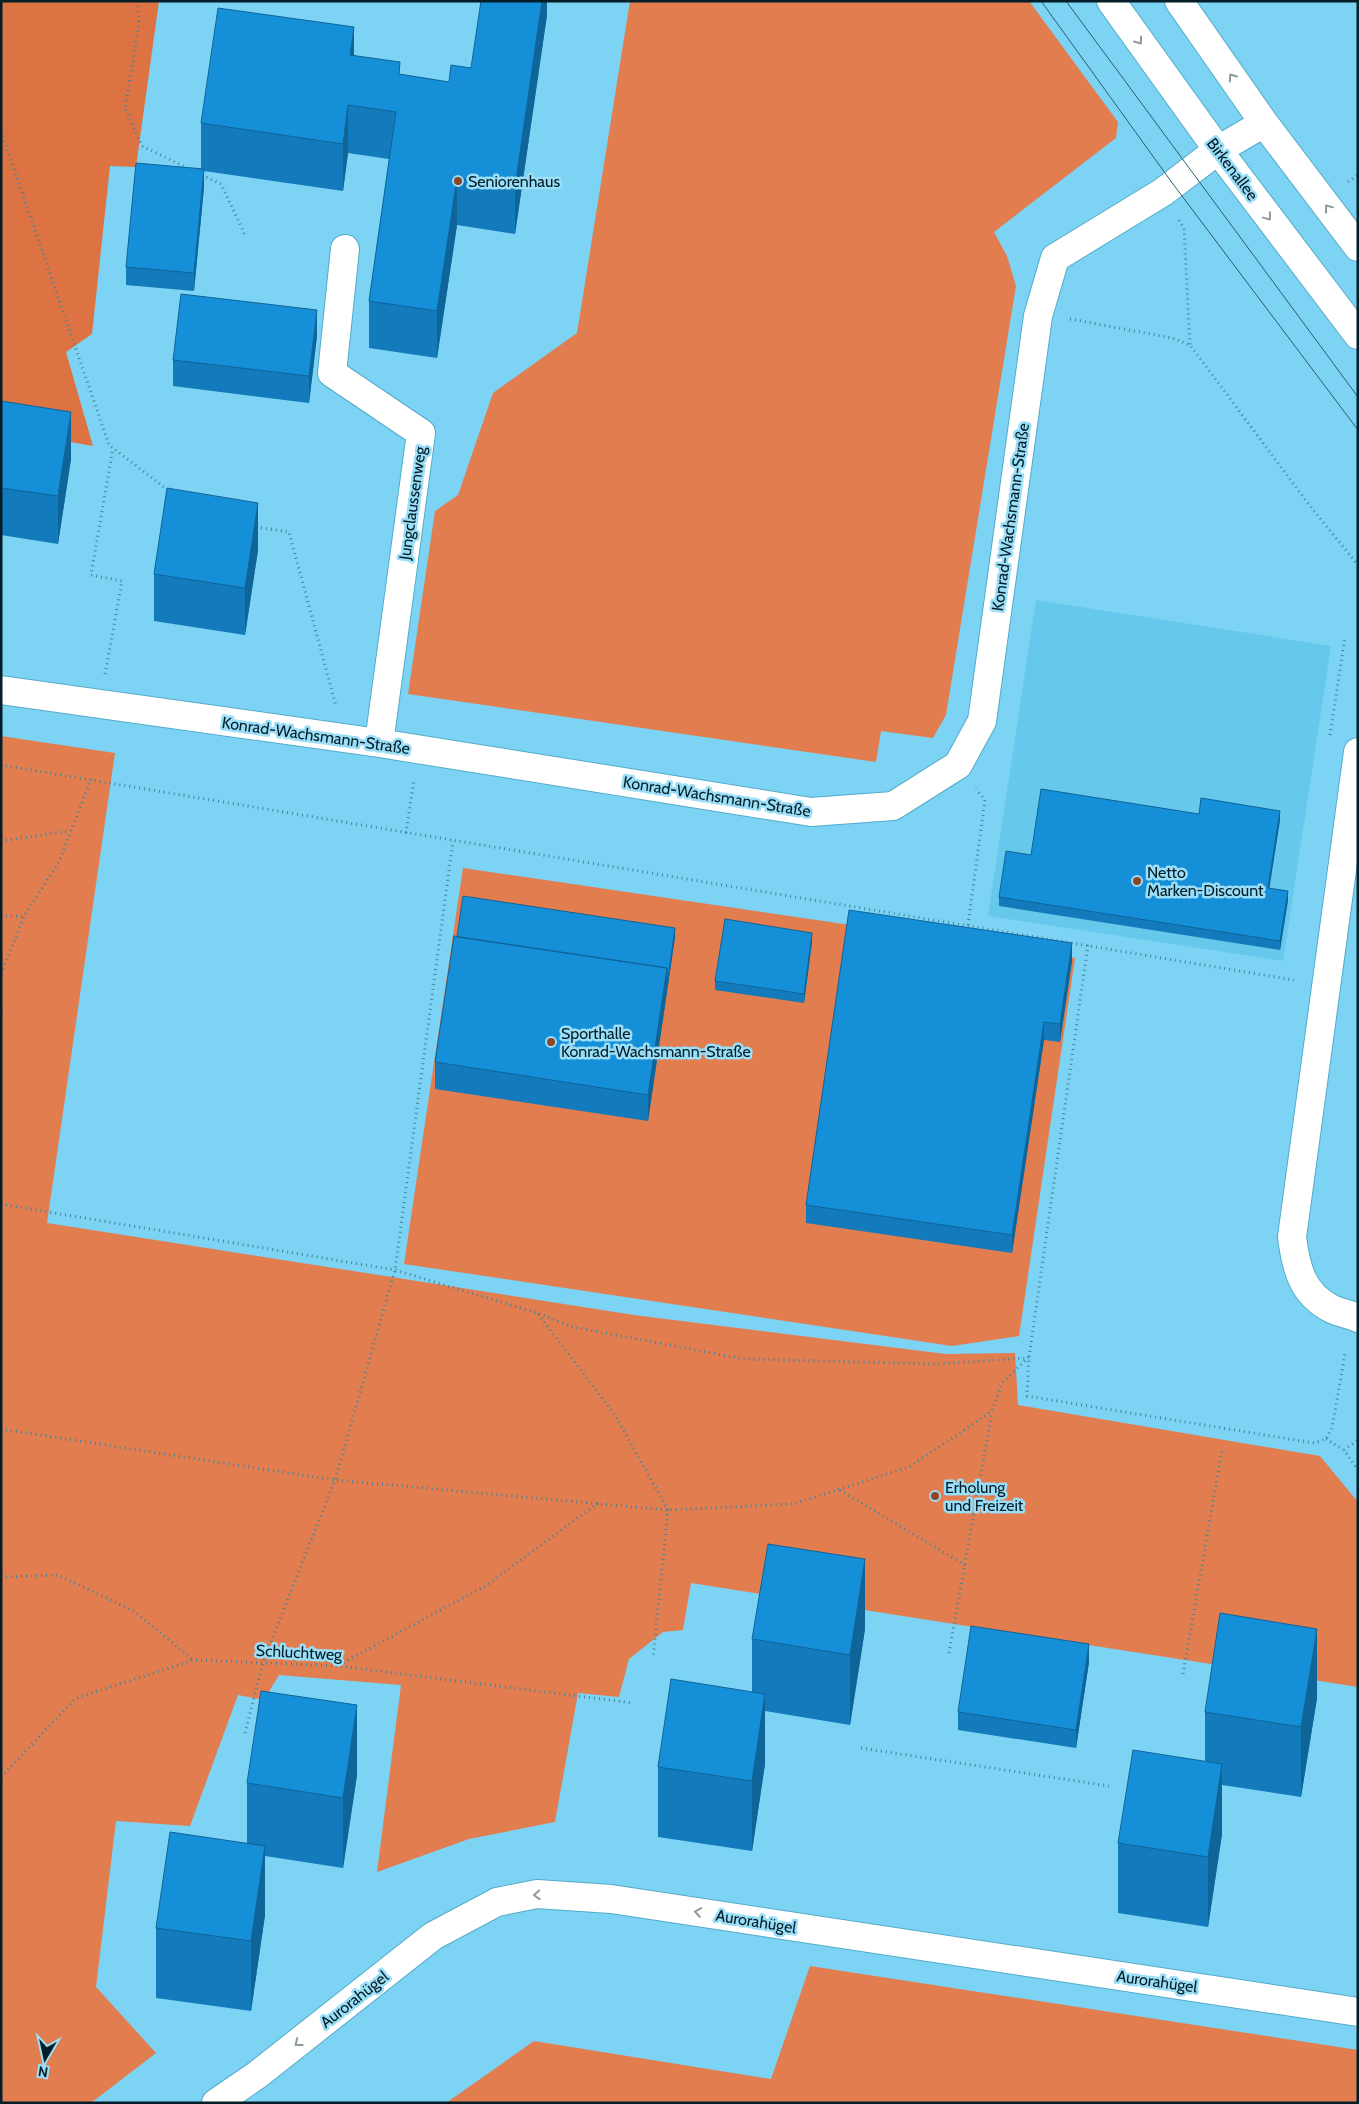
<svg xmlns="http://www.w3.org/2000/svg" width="1359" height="2104" font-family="Cabin,sans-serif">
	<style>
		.built { fill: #66c8eb }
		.green { fill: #e27d50 }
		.forest { fill: #dd7242 }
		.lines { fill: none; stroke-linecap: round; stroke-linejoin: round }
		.minor-casing { stroke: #54abc9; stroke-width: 30 }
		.path { stroke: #478399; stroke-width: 3; stroke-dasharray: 1 4; stroke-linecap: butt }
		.minor { stroke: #fff; stroke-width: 28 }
		.tram { stroke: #2d5c6d; stroke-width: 1 }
		.wall { fill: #137bbb }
		.shaded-wall { fill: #0f6498 }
		.building { fill: #168fd9; stroke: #0f6498 }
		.oneway { stroke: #8e9a9e }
		.poi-dot { fill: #8d4525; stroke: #9bdef7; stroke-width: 2 }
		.labels { text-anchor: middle; stroke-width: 5; stroke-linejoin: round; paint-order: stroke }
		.street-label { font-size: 16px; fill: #031e27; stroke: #9bdef7 }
		.poi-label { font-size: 16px; fill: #031e27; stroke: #9bdef7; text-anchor: start }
	</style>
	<rect width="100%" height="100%" fill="#7dd3f3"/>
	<!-- built -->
	<path class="built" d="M1036,600l295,46 -48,315 -295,-45z"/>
	<!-- green -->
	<path class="green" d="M630,1h399l89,121 -2,16 -122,94 13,24 9,30 -70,429 -13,23 -52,-7 -5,31 -468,-68 27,-183 23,-16 35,-102 84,-60z
		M1,736l114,17 -68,470 587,92 312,39 69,-1 3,52 302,51 38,46v185l-667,-104 -8,47 -20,2 -34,27 -10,38 -41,-4 -23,129 -86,17 -92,33 24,-187 -122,-10 -15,25 -26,-5 -48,131 -74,-5 -20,166 60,66 -65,50h-90z
		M463,868l612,90 -56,378 -67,10 -548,-82z
		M810,1966l548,84v53h-912l88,-62 237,38z"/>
	<!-- forest -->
	<path class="forest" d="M1,1h158l-23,166 -26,-1 -18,168 -26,18 27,94 -92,-16z"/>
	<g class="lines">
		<!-- minor casing -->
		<g class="minor-casing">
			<path id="minor" d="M1111,1l107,149 140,185
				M1179,1l85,122 94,124
				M345,249l-13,124 89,60 -42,310
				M1,690l378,53 432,69 82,-6 65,-41 24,-44 56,-405 17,-58 108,-66 55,-42 46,-27
				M1358,752l-66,485c4,31 10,57 40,72 8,4 18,5 26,9
				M216,2103l41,-28 176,-139 64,-34 40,-8 74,5 747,113"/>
		</g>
		<!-- path -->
		<path class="path" d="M138,1l1,22 -14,85 17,38 47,23
			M1,131l108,314 60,46
			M202,175l19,9 24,51
			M1348,182l10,-7
			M1179,220l5,8 6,117
			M1070,319l102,19 18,7 120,161 48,59
			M256,527l33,5 47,174
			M105,674l17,-93 -31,-6 22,-127
			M1330,735l15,-98
			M1,765l1293,215
			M406,833l8,-54
			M1,841l69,-10
			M1,916h23
			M968,925l17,-125 -9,-11
			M1088,945l-59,412 -2,39 287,47 12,-4 6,-11 13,-74
			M1,974l23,-58 35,-54 32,-83
			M1,1008v7
			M1,1204l394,66 142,43 36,14 171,32 193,5 91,-6
			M538,1314l77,101 53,95 -15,148
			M1,1429l334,51 333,30 125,-6 116,-37 83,-56 10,-28 27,-26
			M1326,1439l18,11 14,20
			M1344,1450l14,-10
			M840,1490l125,75
			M1,1577l57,-2 76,36 59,49
			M949,1653l43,-241
			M339,1665l148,-80 111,-82
			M1183,1674l39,-224
			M245,1733l18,-71 72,-182 60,-210 58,-429
			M861,1748l248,38
			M1,1777l75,-79 118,-38 144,6 295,37"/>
		<!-- minor -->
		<use href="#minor" class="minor"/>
		<!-- tram -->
		<path class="tram" d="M1041,1l132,183 185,246
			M1066,1l292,396"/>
	</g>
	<!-- wall -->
	<path class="wall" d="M547,1v14l-32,219 -58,-9 -20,133 -68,-10v-47l20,-142 -41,-6 -5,38 -139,-20v16l-10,104 -68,-6v-18l75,-99v-45l153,-68 46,19 49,8 22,-14z
		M317,336l-8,67 -136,-17v-26z
		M1,401l70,58 -13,85 -57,-9z
		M258,550l-13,85 -91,-14v-47z
		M1199,814l81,6 -11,68 19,12 -8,50 -281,-44v-9l32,-42z
		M675,937l-27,184 -213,-32v-27z
		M812,942l-8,61 -89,-13v-9z
		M1072,961l-12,81 -16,-2 -32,213 -206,-30v-18z
		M865,1629l-15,96 -85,-14v53l-13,87 -94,-14v-70l94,-75v-53z
		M1089,1662l-13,86 -118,-18v-18z
		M1317,1698l-16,99 -79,-12v49l-14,93 -90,-14v-70l87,-82v-49z
		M357,1775l-14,93 -78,-12v59l-14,96 -95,-13v-70l91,-85v-60z"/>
	<!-- shaded-wall -->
	<path class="shaded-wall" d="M542,1h5v14l-32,219v-47z
		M354,27v48l-4,-20z
		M348,105v48l-5,38v-47z
		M204,169v18l-10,104v-18z
		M457,178v47l-20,133v-47z
		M317,310v26l-8,67v-27z
		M71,412v47l-13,85v-48z
		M258,503v47l-13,85v-47z
		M1280,811v9l-12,77v-9z
		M1288,891v9l-8,50v-9z
		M675,928v9l-27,184v-26l19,-127z
		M812,933v9l-8,61v-9z
		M1072,943v18l-12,81v-18z
		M1044,1022v18l-32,213v-18z
		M865,1559v70l-15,96v-70z
		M1317,1629v69l-16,99v-70z
		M1089,1644v18l-13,86v-18z
		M765,1694v70l-13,87v-70z
		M357,1705v70l-14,93v-70z
		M1222,1764v70l-14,93v-70z
		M265,1846v69l-14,96v-70z"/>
	<!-- building -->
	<path class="building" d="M481,1h61l-27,186 -58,-9 -20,133 -68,-10 27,-189 -48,-7 -5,39 -142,-21 17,-115 136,19 -4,28 50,7 -1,12 50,8 2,-17 20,3z
		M136,163l68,6 -10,104 -68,-6z
		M181,294l136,16 -8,66 -136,-16z
		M1,401l70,11 -13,84 -57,-8z
		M167,488l91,15 -13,85 -91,-14z
		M1041,789l158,25 2,-16 79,13 -12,77 20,3 -8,50 -281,-44 7,-46 25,4z
		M463,896l212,32 -8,58v-18l-210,-31z
		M849,910l223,33 -12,81 -16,-2 -32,213 -206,-30z
		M725,919l87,14 -8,61 -89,-13z
		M454,936l213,32 -19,127 -213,-33z
		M768,1544l97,15 -15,96 -98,-16z
		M1220,1613l97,16 -16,98 -96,-15z
		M971,1626l118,18 -13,86 -118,-18z
		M671,1679l94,15 -13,87 -94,-14z
		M261,1691l96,14 -14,93 -96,-15z
		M1133,1750l89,14 -14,93 -90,-14z
		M170,1832l95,14 -14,95 -95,-13z"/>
	<!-- one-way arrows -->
	<defs><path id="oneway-chevron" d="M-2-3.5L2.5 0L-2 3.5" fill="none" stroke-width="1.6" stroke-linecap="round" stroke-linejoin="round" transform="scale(1.25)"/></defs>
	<g class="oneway">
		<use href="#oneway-chevron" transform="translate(1139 41) rotate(54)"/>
		<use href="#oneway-chevron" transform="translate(1232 77) rotate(-125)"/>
		<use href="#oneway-chevron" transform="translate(1328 208) rotate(-127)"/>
		<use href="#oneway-chevron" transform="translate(1268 217) rotate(53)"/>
		<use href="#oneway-chevron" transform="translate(537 1895) rotate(176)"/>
		<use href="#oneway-chevron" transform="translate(698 1912) rotate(-171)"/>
		<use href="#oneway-chevron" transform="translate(298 2043) rotate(142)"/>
	</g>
	<!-- markers -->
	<g class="poi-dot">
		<circle cx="458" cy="181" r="5"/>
		<circle cx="1137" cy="881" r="5"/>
		<circle cx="551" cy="1042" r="5"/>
		<circle cx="935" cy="1496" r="5"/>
	</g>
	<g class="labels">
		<!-- street labels -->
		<g class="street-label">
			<text transform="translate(1233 169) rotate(53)" y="6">Birkenallee</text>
			<text transform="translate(412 503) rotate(-82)" y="6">Jungclaussenweg</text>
			<text transform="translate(1010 517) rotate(-82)" y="6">Konrad-Wachsmann-Straße</text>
			<text transform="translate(316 735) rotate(8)" y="6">Konrad-Wachsmann-Straße</text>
			<text transform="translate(717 796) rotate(9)" y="6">Konrad-Wachsmann-Straße</text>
			<text transform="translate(299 1652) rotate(3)" y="6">Schluchtweg</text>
			<text transform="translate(756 1921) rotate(9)" y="6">Aurorahügel</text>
			<text transform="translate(1157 1981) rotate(8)" y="6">Aurorahügel</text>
			<text transform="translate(354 1999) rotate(-38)" y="6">Aurorahügel</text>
		</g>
		<!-- poi labels -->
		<g class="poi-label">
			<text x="468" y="187">Seniorenhaus</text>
			<text x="1147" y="878">Netto<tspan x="1147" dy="18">Marken-Discount</tspan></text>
			<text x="561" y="1039">Sporthalle<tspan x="561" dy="18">Konrad-Wachsmann-Straße</tspan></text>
			<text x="945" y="1493">Erholung<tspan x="945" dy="18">und Freizeit</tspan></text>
		</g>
	</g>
	<!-- border -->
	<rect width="1359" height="2104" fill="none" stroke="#031e27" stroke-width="5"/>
	<!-- north arrow -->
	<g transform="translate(45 2059) rotate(189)" stroke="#9bdef7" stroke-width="4" paint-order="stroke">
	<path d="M0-4L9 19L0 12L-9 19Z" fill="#031e27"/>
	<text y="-8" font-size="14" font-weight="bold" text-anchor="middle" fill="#031e27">N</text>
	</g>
</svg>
